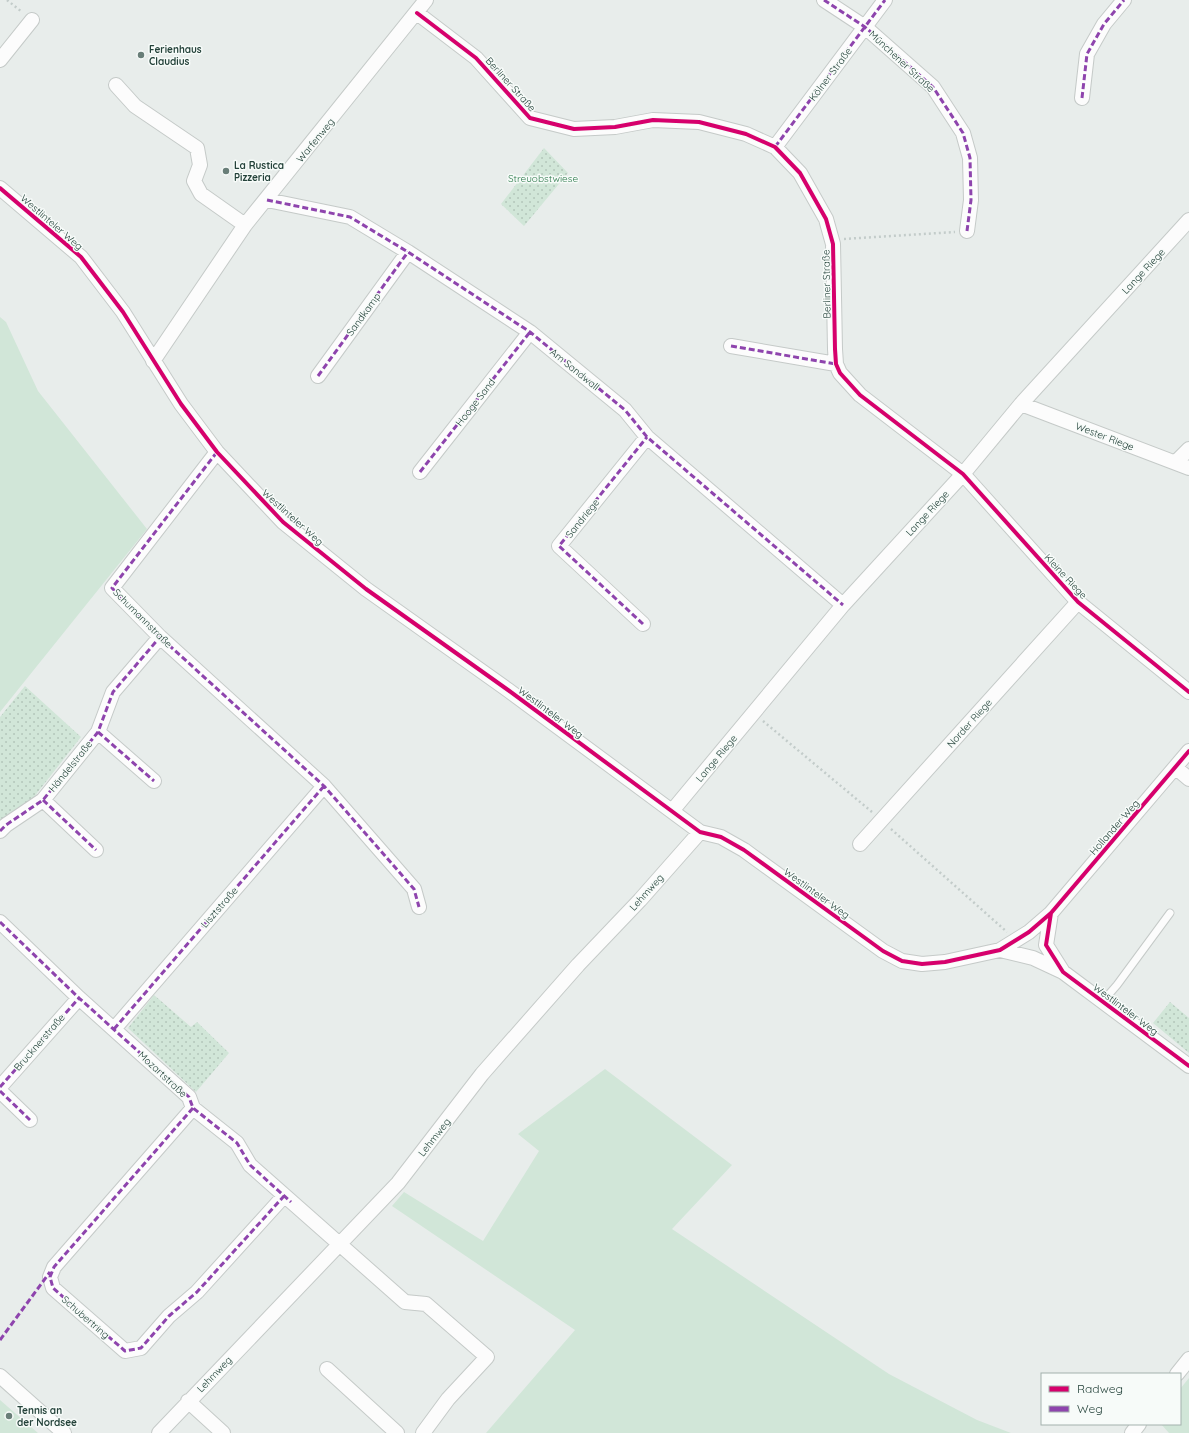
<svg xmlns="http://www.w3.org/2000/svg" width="1189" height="1433" font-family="Quicksand,sans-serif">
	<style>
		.grass { fill: #d1e6d8 }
		.park { fill: url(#park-dots) }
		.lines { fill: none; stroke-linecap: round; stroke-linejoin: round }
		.lane-casing { stroke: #c5cac8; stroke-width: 9 }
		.street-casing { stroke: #c5cac8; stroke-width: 16 }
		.path { stroke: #c3ccca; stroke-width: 2.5; stroke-dasharray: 2 3; stroke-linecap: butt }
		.lane { stroke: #fcfcfc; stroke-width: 7 }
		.street { stroke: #fcfcfc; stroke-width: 14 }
		.quiet { stroke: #8e44ad; stroke-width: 3; stroke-dasharray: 6 3; stroke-linecap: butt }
		.cycleway-casing { stroke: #f7fbf9; stroke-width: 6 }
		.cycleway { stroke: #d6006c; stroke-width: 4 }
		.poi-dot { fill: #697e78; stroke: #f7fbf9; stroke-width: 1.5 }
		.labels { text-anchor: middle; stroke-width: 3; stroke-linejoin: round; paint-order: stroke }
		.poi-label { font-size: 10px; font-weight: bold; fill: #24423a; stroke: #f7fbf9; text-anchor: start }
		.street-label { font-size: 10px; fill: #24423a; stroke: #f7fbf9 }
		.park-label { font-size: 10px; fill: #2d7a4b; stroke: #f7fbf9 }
	</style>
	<defs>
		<pattern id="park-dots" width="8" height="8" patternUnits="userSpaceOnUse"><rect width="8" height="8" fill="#d1e6d8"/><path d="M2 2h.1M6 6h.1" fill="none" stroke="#b3c6ba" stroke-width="1.8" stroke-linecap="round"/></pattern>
	</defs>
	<rect width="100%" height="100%" fill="#e8edeb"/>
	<!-- grass -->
	<path class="grass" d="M0,317l6,5 32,69 109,138 -147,183z
		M605,1069l127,96 -60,64 217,145 88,46 34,13h-525l89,-103 -183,-124 12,-14 79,49 56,-90 -21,-17z
		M1189,1378v55h-20l-8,-9h19v-35z
		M0,1400l38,33h-38z"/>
	<!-- park -->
	<path class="park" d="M544,148l24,25 -44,53 -23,-22z
		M25,686l56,51 -51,65 -30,18v-103z
		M154,995l37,32 6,-5 32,31 -33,39 -68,-64z
		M1170,1002l19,16v35l-36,-30z"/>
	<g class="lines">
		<!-- lane casing -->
		<g class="lane-casing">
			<path id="lane" d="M1103,1001l14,-16 53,-72"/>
		</g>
		<!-- street casing -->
		<g class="street-casing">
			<path id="street" d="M824,0l41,27 68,60 30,46 7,25 1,42 -4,31
				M417,13l59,45 54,60 44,11 41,-2 38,-7 46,2 47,12 29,13 25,26 26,46 7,25 2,105 1,15 4,9 20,22 103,79 115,128 111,90
				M0,60l32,-40
				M116,85l19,21 62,42 3,17 -6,16 7,13 44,31
				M1082,98l5,-44 17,-30 20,-24
				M775,147l110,-147
				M0,188l81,69 42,55 58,92 36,48 66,70 83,67 142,101 192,142 21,5 23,13 139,101 19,10 20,3 23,-2 55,-12 29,-18 22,-19 138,-162
				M267,200l83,17 58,35 122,80 95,78 22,27 196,168
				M731,346l105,18
				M153,361l92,-136 181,-225
				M318,376l90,-124
				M1021,404l168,64
				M217,452l-105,136 48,49 164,149 90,103 5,18
				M1176,462l13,-13
				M420,472l110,-140
				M643,624l-84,-78 88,-109
				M98,732l56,49
				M1176,768l13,11
				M43,800l53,50
				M672,811l171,-206 120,-131 58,-70 168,-184
				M0,831l6,-6 37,-25 55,-68 15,-40 47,-55
				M860,844l218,-242
				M1051,913l-5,32 17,27
				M0,922l79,76 110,99 4,11 44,35 13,22 155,137 21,2 61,53 -39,42 -25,34
				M1000,950l33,8 30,14 126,94
				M114,1029l210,-243
				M0,1087l79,-89
				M0,1091l30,29
				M193,1108l-139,159 -4,10 3,11 72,63 16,-3 28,-32 28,-24 87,-96
				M327,1369l70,64
				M1177,1374l12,-15
				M0,1376l64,57
				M188,1401l35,32
				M159,1433l239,-250 84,-109 96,-109 62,-65 60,-68
				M1132,1433l7,-9"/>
		</g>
		<!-- path -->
		<path class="path" d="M7,0l15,12
			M844,239l111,-7
			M763,721l109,91
			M891,829l116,103"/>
		<!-- lane -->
		<use href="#lane" class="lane"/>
		<!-- street -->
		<use href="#street" class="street"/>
		<!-- quiet -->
		<path class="quiet" d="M824,0l41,27 68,60 30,46 7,25 1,42 -4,31
			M1082,98l5,-44 17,-30 20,-24
			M775,147l110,-147
			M267,200l83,17 58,35 122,80 95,78 22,27 196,168
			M731,346l105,18
			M318,376l90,-124
			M217,452l-105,136 48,49 164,149 90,103 5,18
			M420,472l110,-140
			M643,624l-84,-78 88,-109
			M98,732l56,49
			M43,800l53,50
			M0,831l6,-6 37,-25 55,-68 15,-40 47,-55
			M0,922l79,76 110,99 4,11 44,35 13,22 41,37
			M114,1029l210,-243
			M0,1087l79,-89
			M0,1091l30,29
			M193,1108l-139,159 -4,10 3,11 72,63 16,-3 28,-32 28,-24 87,-96
			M0,1340l50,-68"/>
		<!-- cycleway casing -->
		<g class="cycleway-casing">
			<path id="cycleway" d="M417,13l59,45 54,60 44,11 41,-2 38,-7 46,2 47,12 29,13 25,26 26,46 7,25 2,105 1,15 4,9 20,22 103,79 115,128 111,90
				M0,188l81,69 42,55 58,92 36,48 66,70 83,67 142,101 192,142 21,5 23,13 139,101 19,10 20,3 23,-2 55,-12 29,-18 22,-19 138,-162
				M1051,913l-5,32 17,27 126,94"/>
		</g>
		<!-- cycleway -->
		<use href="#cycleway" class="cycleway"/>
	</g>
	<!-- markers -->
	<g class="poi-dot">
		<circle cx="141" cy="55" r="4"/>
		<circle cx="226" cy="171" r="4"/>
		<circle cx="9" cy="1416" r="4"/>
	</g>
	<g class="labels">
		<!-- poi labels -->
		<g class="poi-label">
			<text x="149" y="53">Ferienhaus<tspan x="149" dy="12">Claudius</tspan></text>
			<text x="234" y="169">La Rustica<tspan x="234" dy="12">Pizzeria</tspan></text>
			<text x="17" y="1414">Tennis an<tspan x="17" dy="12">der Nordsee</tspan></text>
		</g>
		<!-- street labels -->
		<g class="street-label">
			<text transform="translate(902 61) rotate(43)" y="4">Münchener Straße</text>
			<text transform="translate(830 74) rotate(-53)" y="4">Kölner Straße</text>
			<text transform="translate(511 84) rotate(48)" y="4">Berliner Straße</text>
			<text transform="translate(315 140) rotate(-51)" y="4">Warfenweg</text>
			<text transform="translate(52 222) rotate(41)" y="4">Westlinteler Weg</text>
			<text transform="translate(1143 271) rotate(-47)" y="4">Lange Riege</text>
			<text transform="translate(826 284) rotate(-91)" y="4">Berliner Straße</text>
			<text transform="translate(363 314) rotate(-54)" y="4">Sandkamp</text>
			<text transform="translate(575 369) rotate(39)" y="4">Am Sandwall</text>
			<text transform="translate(475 402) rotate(-52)" y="4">Hooge Sand</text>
			<text transform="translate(1105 436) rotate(21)" y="4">Wester Riege</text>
			<text transform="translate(927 513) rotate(-47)" y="4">Lange Riege</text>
			<text transform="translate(293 517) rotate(42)" y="4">Westlinteler Weg</text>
			<text transform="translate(582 518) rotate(-51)" y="4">Sandriege</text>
			<text transform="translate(1066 576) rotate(47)" y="4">Kleine Riege</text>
			<text transform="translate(143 618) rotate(45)" y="4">Schumannstraße</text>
			<text transform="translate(551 712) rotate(37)" y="4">Westlinteler Weg</text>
			<text transform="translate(969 723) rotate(-48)" y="4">Norder Riege</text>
			<text transform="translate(716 758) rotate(-50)" y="4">Lange Riege</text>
			<text transform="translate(70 766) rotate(-51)" y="4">Händelstraße</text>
			<text transform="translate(1114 827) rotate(-49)" y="4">Hollander Weg</text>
			<text transform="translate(646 892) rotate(-48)" y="4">Lehmweg</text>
			<text transform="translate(817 893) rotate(36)" y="4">Westlinteler Weg</text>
			<text transform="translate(219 907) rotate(-49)" y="4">Lisztstraße</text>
			<text transform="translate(1126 1009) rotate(37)" y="4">Westlinteler Weg</text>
			<text transform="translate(39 1042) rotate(-49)" y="4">Brucknerstraße</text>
			<text transform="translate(163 1074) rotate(43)" y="4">Mozartstraße</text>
			<text transform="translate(434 1137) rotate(-52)" y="4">Lehmweg</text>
			<text transform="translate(86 1317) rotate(41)" y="4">Schubertring</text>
			<text transform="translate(214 1374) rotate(-46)" y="4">Lehmweg</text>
		</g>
		<!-- park labels -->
		<g class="park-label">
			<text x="543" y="182">Streuobstwiese</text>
		</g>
	</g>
	<!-- legend -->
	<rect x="1041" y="1373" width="140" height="52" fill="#f7fbf9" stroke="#a3b1ad"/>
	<rect x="1049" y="1386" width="20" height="6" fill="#d6006c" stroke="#a3b1ad"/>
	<text x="1077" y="1393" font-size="12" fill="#24423a">Radweg</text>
	<rect x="1049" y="1406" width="20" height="6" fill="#8e44ad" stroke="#a3b1ad"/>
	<text x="1077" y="1413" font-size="12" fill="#24423a">Weg</text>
</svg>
